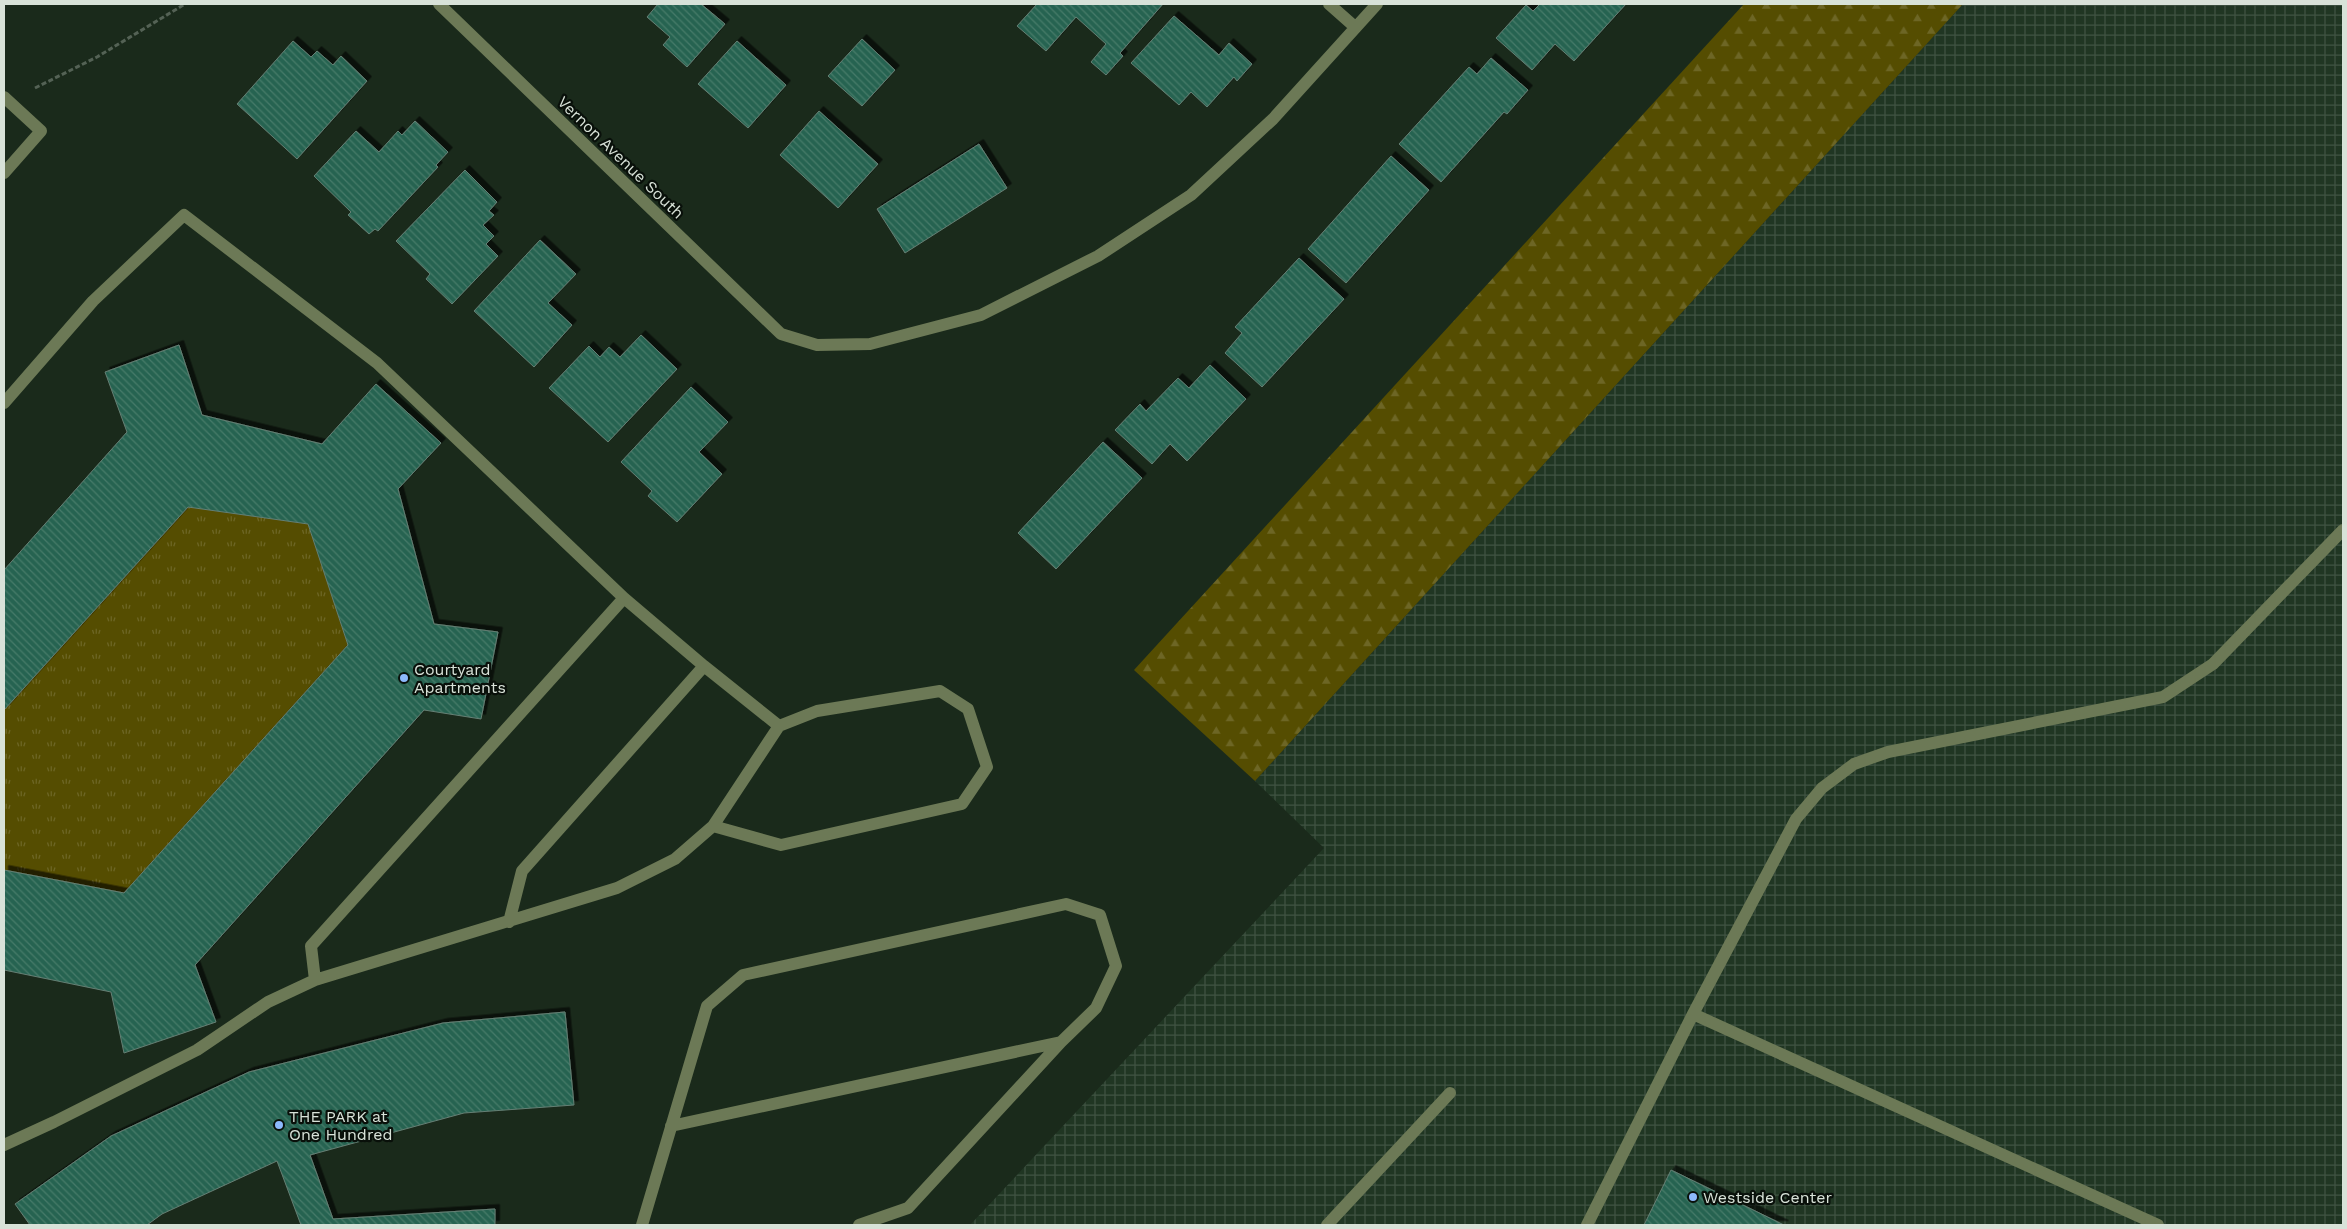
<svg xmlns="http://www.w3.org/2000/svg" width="2347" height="1229" font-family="'Work Sans',sans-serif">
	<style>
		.industrial { fill: url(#industrial-grid) }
		.grass { fill: url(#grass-tufts) }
		.forest { fill: url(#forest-firs) }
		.building { fill: url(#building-back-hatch); stroke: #657f74; filter: url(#shadow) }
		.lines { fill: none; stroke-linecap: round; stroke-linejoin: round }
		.path { stroke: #546255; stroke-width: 3; stroke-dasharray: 5 2.5; stroke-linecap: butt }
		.minor { stroke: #6c7956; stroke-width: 12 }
		.poi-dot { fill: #8db9fc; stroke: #09100a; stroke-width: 2 }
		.labels { text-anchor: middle; stroke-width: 4.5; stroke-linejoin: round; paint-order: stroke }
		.street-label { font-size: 16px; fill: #d8e2d8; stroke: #09100a }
		.poi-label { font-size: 16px; fill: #d8e2d8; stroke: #09100a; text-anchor: start }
	</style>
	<defs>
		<pattern id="industrial-grid" width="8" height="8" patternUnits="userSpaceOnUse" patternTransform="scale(1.25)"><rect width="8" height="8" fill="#203623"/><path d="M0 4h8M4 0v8" fill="none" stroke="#405342"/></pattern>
		<pattern id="grass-tufts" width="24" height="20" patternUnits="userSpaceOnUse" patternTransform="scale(1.25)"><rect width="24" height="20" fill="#554d01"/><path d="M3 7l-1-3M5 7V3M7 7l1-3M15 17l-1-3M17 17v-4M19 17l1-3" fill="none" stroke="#6d6625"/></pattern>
		<pattern id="forest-firs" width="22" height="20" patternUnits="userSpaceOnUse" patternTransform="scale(1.25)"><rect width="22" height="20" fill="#554d01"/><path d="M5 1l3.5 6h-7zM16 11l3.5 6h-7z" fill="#6d6625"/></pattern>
		<pattern id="building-back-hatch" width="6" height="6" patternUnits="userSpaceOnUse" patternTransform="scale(1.25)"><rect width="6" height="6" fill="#276451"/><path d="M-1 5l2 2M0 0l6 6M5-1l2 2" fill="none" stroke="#467a69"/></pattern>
		<filter id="shadow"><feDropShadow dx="4.5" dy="-4.5" stdDeviation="0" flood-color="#0009"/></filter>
	</defs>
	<rect width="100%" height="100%" fill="#1a2a1b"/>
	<!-- industrial -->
	<path class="industrial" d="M1963,4h380v1221h-1373l354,-377 -69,-67z"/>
	<!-- grass -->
	<path class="grass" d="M188,507l120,17 40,121 -224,248 -120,-23v-160z"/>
	<!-- forest -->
	<path class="forest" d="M1744,4h219l-708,777 -121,-111z"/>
	<!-- building -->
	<path class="building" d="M658,4h43l24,20 -38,43 -24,-22 7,-8 -23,-20z
		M1037,4h126l-43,49 3,3 -17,19 -15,-13 15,-18 -30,-27 -30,34 -29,-25z
		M1540,4h86l-52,57 -19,-17 -23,26 -36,-32 30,-33 7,6z
		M1174,16l45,39 10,-12 23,21 -15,17 -3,-4 -27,30 -16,-15 -12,13 -48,-42z
		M862,39l33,31 -33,36 -34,-30z
		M293,41l18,16 6,-6 16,14 8,-9 26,25 -70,78 -60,-55z
		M737,41l49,44 -38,43 -50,-44z
		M1491,58l37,32 -21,24 -3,-2 -63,70 -42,-38 70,-77 8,7z
		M819,111l59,53 -40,44 -58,-53z
		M415,121l33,31 -12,13 2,2 -60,64 -3,-2 -6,5 -21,-19 3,-3 -37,-36 42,-45 23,21 19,-21 4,4z
		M979,144l28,44 -102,65 -28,-44z
		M1391,156l38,34 -83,93 -38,-34z
		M465,170l32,32 -8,9 5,4 -11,10 11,11 -8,8 12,12 -46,48 -26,-25 4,-5 -34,-33z
		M540,240l36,34 -28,29 24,22 -38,42 -60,-56z
		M1299,258l45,41 -82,88 -37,-34 17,-20 -7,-6z
		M641,335l36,34 -69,73 -59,-54 40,-42 11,11 9,-10 11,10z
		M179,345l23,70 120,29 54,-60 65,59 -43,46 36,135 64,8 -17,87 -57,-9 -229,255 21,57 -92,31 -13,-61 -107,-22v-100l120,23 224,-248 -40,-121 -120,-17 -184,203v-140l123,-138 -22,-60z
		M1210,365l36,34 -59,62 -17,-17 -18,20 -37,-34 25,-26 6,7 32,-33 11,10z
		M691,387l37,35 -29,30 23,22 -45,48 -29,-26 4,-5 -31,-29z
		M1103,442l39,36 -86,91 -38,-36z
		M565,1012l9,93 -110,8 -154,42 23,64 162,-10v16h-194l-24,-64 -115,53 -15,11h-117l-15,-21 96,-68 138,-64 194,-49z
		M1671,1170l113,55h-140z"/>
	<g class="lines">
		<!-- path -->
		<path class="path" d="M35,88l62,-31 88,-53"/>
		<!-- minor -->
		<path class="minor" d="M439,4l342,330 36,11 53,-1 111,-29 117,-59 93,-61 82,-76 104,-115
			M1329,4l26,23
			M4,97l37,34 -37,42
			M4,403l89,-102 91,-86 193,148 247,235 80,68 75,60 -66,100 -38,33 -58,29 -302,92 -47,22 -71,48 -143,72 -50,23
			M713,826l68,19 181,-41 25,-37 -19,-58 -28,-18 -123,20 -38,15
			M509,922l13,-51 182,-205
			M315,980l-4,-34 313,-348
			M1693,1014l465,211
			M671,1126l390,-84
			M642,1225l65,-219 36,-31 323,-71 34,11 16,51 -20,42 -35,34 -153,166 -49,17
			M1327,1225l123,-132
			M1587,1225l106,-211 103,-195 26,-31 32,-24 34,-12 275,-55 50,-33 130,-134"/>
	</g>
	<!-- markers -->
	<g class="poi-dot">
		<circle cx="404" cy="678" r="5"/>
		<circle cx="279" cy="1125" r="5"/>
		<circle cx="1693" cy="1197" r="5"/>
	</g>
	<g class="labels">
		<!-- street labels -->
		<g class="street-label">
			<text transform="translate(621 157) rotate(44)" y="6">Vernon Avenue South</text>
		</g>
		<!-- poi labels -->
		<g class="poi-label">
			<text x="414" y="675">Courtyard<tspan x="414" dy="18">Apartments</tspan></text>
			<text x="289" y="1122">THE PARK at<tspan x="289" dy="18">One Hundred</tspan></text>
			<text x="1703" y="1203">Westside Center</text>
		</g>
	</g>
	<!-- border -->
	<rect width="2347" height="1229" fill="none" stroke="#d8e2d8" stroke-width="10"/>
</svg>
